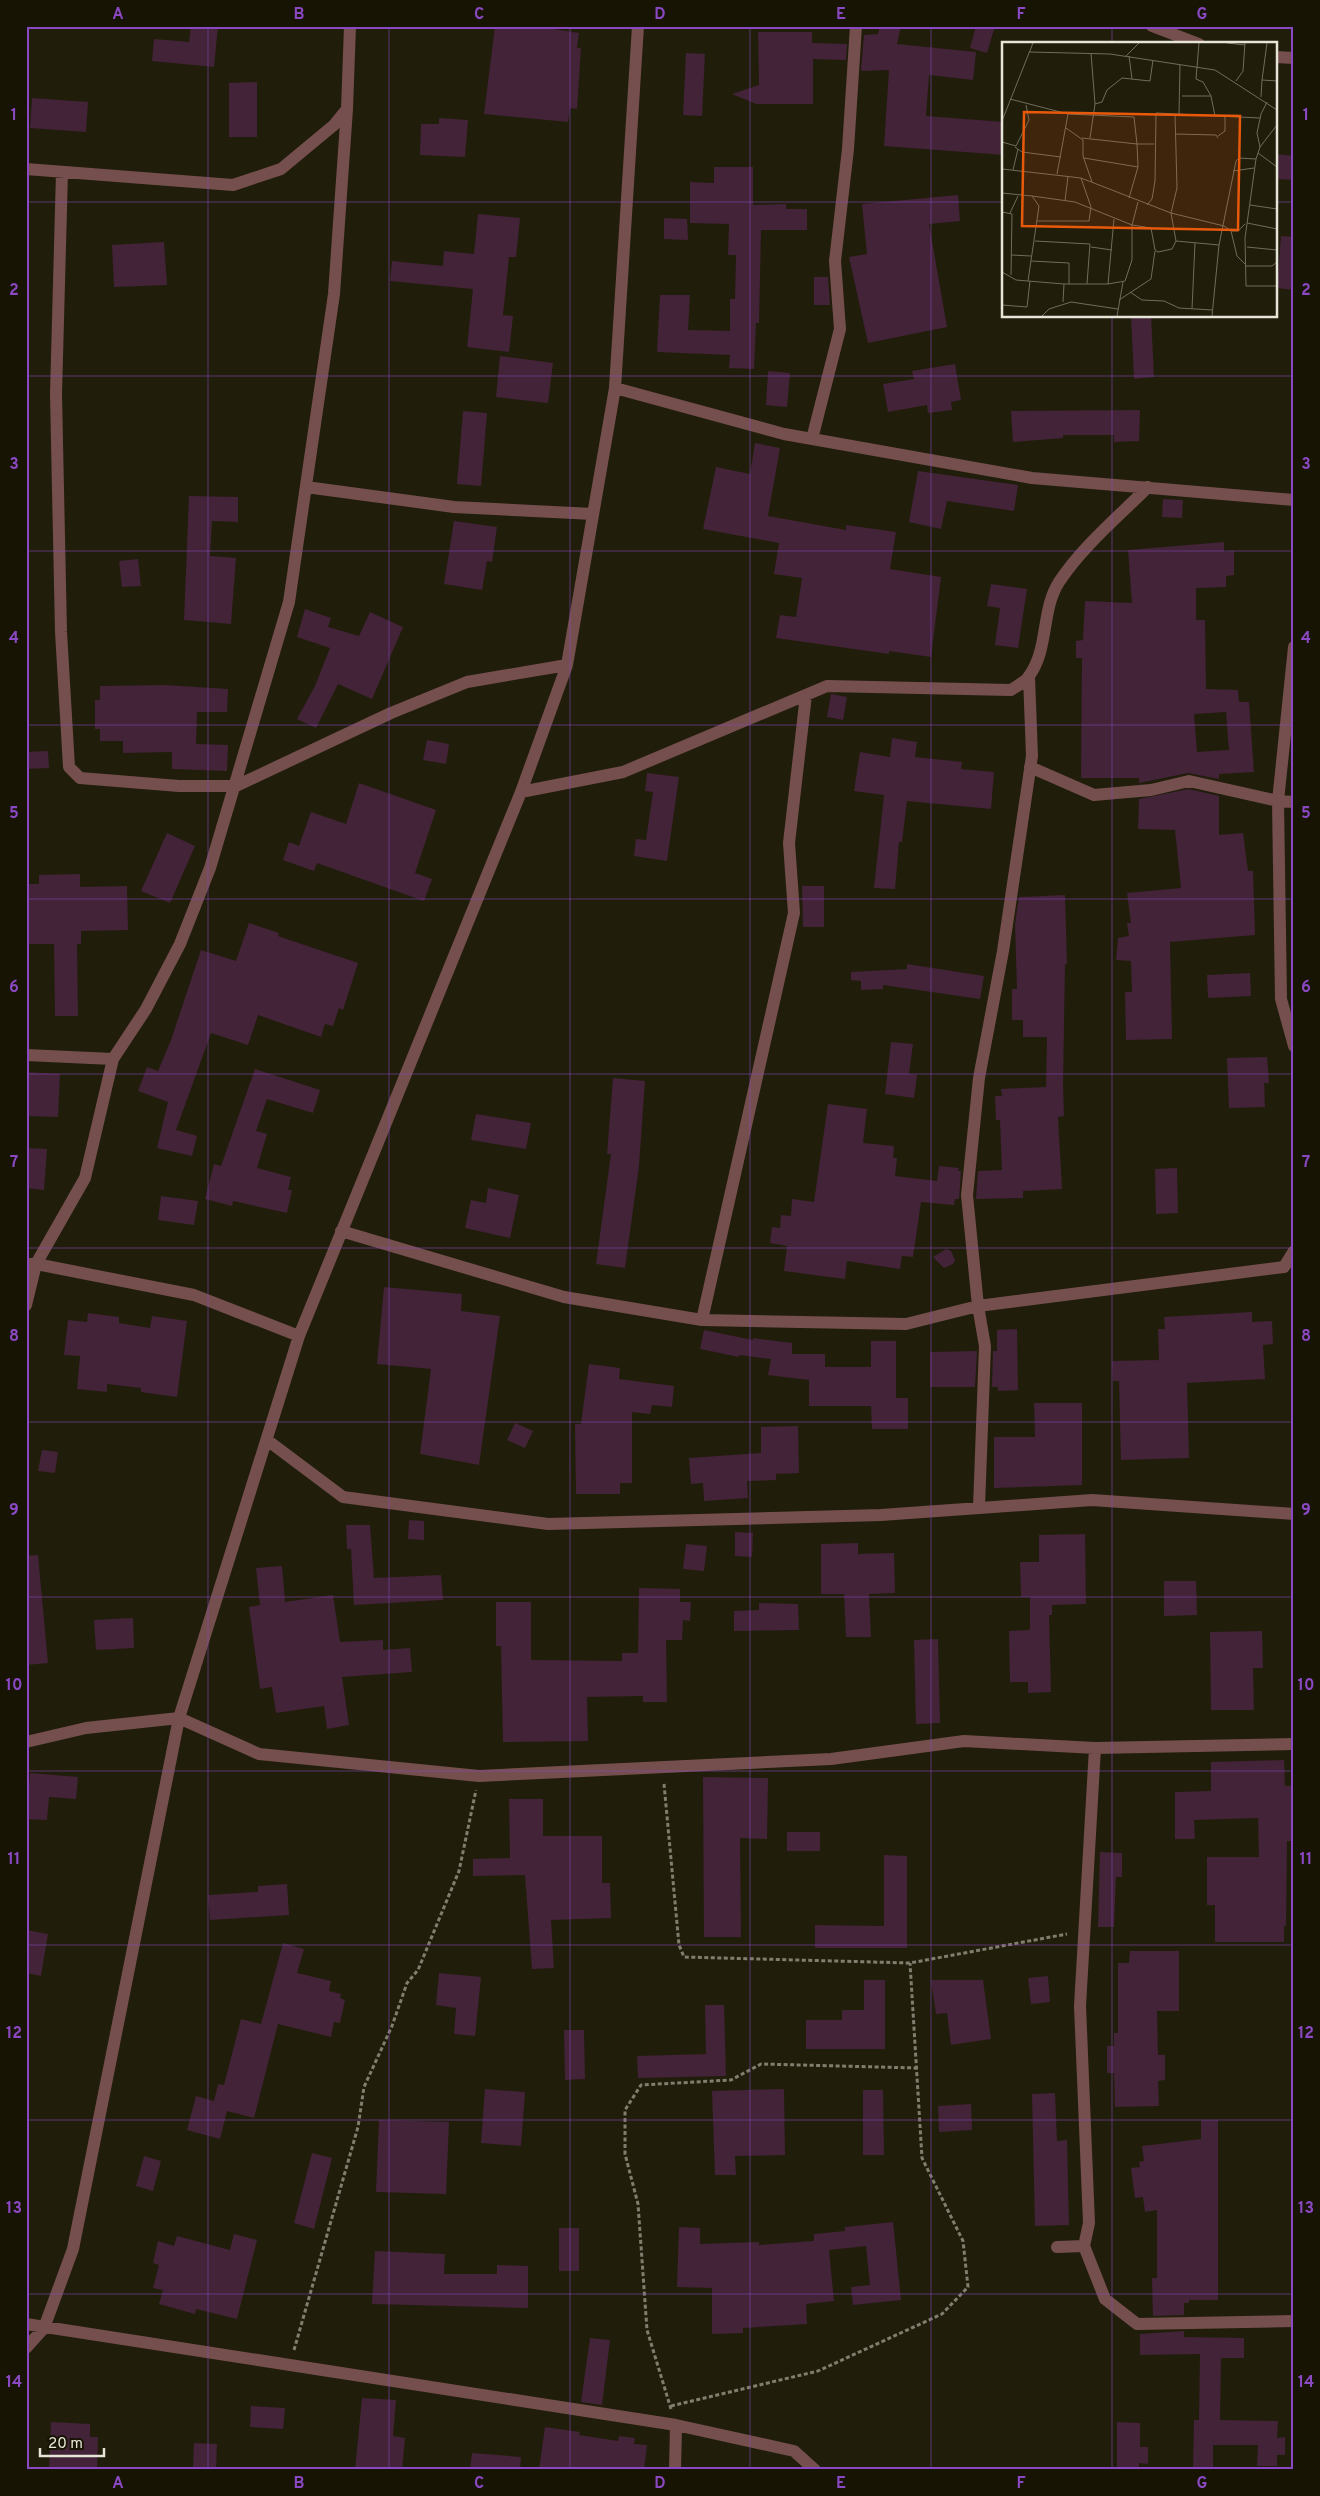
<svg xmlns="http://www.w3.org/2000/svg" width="1320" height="2496" font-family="Overpass,sans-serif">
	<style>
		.building { fill: #422337; fill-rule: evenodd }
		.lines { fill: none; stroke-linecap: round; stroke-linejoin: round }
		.path { stroke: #827e6f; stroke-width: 3; stroke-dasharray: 4 2.5; stroke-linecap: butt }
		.street { stroke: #754f4d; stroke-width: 12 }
		.grid { fill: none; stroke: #8b48c3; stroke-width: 1; stroke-opacity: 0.55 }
		.inset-road { fill: none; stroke: #706d5d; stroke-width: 1 }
		.view { fill: #e8590c; fill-opacity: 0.15; stroke: #e8590c; stroke-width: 2.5 }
		.inset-edge { fill: none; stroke: #e7e4d8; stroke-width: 2.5 }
		.neatline { fill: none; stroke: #8b48c3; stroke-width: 2 }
		.grid-label { font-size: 16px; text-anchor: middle; font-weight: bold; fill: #8b48c3 }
	</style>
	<rect width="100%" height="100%" fill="#211d0b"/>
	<!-- building -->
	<path class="building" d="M191,26h27l-4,41 -62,-6 2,-22 35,3z
		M495,26h39l45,7 -2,15h4l-4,61 -7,-1 -2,14 -84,-8z
		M880,26h21l-4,18 79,8 -3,28 -44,-5 -3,41 78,6v33l-120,-9 5,-76 -27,1 -1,-2 3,-34 14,-1z
		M976,26h19l-8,27 -17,-5z
		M758,32h54v11l35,1 -1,16 -33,-1v45h-57l-24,-10 27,-9z
		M686,53l19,1 -3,62 -19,-1z
		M257,82v55h-28v-54z
		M32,98l56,4 -2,30 -56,-4z
		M439,118l29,2 -3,37 -45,-2 1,-31h18z
		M1276,154l18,2v24l-18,-1z
		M714,167h39v38l33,-1v5h21v21h-46l-2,93h-3l-2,46 -25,-1 1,-13 -73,-3 3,-57h30l-2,35 42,1v-32h5l1,-44h-8l1,-31 -39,-1v-41l24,1z
		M958,195l2,26 -31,3 18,103 -79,16 -19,-86 18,-3 -5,-50z
		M478,214l42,4 -4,39h-7l-6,58 10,1 -4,36 -42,-5 6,-58 -83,-8 2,-20 51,5 1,-15 30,3z
		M664,218l23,1 1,21 -24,-1z
		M1281,236l13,1v53l-17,-2z
		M164,242l3,43 -53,2 -2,-42z
		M814,277h14l2,28h-16z
		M1131,316h20l3,61 -20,2z
		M500,356l53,7 -5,40 -52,-6z
		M955,364l6,36 -10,2 1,8 -24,3 -1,-8 -39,7 -5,-28 31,-5 -2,-8z
		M768,371l22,2 -3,34 -21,-2z
		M1140,410l-1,31 -25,1v-7h-51v3l-50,4 -2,-31z
		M463,411l24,2 -6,73 -24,-2z
		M755,443l25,5 -12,68 78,14v-5l50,7 -6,37 51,8 -10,80 -42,-6v3l-113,-16 4,-23 16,2 6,-39 -28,-4 5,-31 -76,-14 13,-62 34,7z
		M918,471l100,14 -4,26 -67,-10 -6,28 -32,-7z
		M189,496l49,1v25l-26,-1 -2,35 26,2 -5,66 -47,-4z
		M1163,499l20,1 -1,18 -20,-1z
		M454,521l43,6 -5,35 -5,-1 -5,29 -38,-6z
		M1224,542v10l10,-1v24l-8,1v11l-30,1v32h9l1,69 32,1 1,12h10l5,70 -35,2v5l-31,-6 -49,10v-5h-58l1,-120h-6v-17l7,-1 2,-39 47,2 -4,-53zM1226,712l3,38 -32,2 -3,-38z
		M138,559l3,27 -19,1 -3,-26z
		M991,584l36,5 -9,59 -23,-3 5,-37 -13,-2z
		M305,609l26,9 -3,9 31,9 11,-24 33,15 -31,72 -34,-15 -22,44 -19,-9 18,-33 15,-38 -33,-11z
		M165,685l63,4 -1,23h-30l-1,32 32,1 -1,26 -55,-2v-17l-49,1v-12h-23v-12h-5v-29h5v-14z
		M831,694l16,3 -4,23 -16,-3z
		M892,738l25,4 -2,15 47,5 -1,7 33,3 -3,37 -84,-8 -5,41h-3l-4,47 -21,-1 10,-93 -30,-4 6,-39 30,5z
		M427,740l22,4 -3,20 -23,-4z
		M48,751l1,17 -23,1v-17z
		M647,773l32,4 -12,84 -33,-5 2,-17 10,1 7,-48 -8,-1z
		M359,783l77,27 -21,63 17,6 -8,22 -107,-38 -3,8 -31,-11 6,-18 10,4 12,-34 35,12z
		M1189,789l30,7v39l24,-2 5,38h5l2,64 -85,7 2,97 -46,1 -1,-48h7l-1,-31 -15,-1 2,-22 11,-2 -2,-13h4l-4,-30 54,-5 -6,-58 -37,-1 1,-30z
		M167,833l28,13 -25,57 -29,-12z
		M80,874v13l47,-1 1,44 -47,1v13h-4l1,72h-23l-1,-72h-28v-60h13v-9z
		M802,886h22v41h-21z
		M1065,895l2,69h-2l-2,121 1,31 -6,1 4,72 -39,2v7l-47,1 2,-28 24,-1 -2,-50h-4l-1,-24h7l-1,-7 45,-2 1,-50h-24v-17h-11v-31h5l-2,-65 4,-27z
		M249,923l30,10 -1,3 80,27 -15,47 -4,-2 -6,18 -8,-2 -4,13 -63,-22 -10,30 -37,-12 -35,97 21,6 -5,20 -35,-8 11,-46 -30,-11 9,-24 11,4 13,-31 30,-90 35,11z
		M907,964l77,12 -4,23 -97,-14v4l-22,1v-9l-10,-1v-8l56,-3z
		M1250,973l1,23 -43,2 -1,-23z
		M891,1042l22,2 -4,30 8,1 -3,23 -29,-4z
		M1267,1057l2,26h-5l1,24 -36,1 -2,-50z
		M255,1069l65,21 -7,23 -46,-14 -11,32 11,3 -10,34 34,9 -3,13h4l-5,23 -54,-12 -1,5 -27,-7 9,-35 7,2z
		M26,1072l34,2 -2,43 -32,-1z
		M613,1078l32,3 -6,85 -14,102 -29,-4 15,-110h-4z
		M828,1104l39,5 -4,34 31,3 -1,12h4l-2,18 42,5 2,-15 20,2 -1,3h3l-2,28h-4l-1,6 -33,-3 -8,55 -11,-1 -2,13 -53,-8 -2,18 -61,-8 3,-25 -17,-3 2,-16 8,1 1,-13 10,1 1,-17 22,3z
		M476,1114l55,9 -5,26 -55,-9z
		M26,1148l21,1 -3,41 -18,-2z
		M1177,1168l1,45 -22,1 -1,-45z
		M488,1188l31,7 -9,43 -45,-10 6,-28 15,3z
		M161,1196l37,5 -4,24 -36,-5z
		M946,1249l5,2 4,9 -2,4 -9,4 -11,-11z
		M384,1287l78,7 -1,17 39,5 -21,149 -59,-11 11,-85 -54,-5z
		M1252,1312v10l20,-1 1,23 -10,1 2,34 -78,4 2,75 -68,2 -2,-79h-6l-1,-20 47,-1 -1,-31h7l-1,-12z
		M88,1313l31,4v6l31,5 2,-12 35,5 -10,76 -36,-5v-4l-34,-4v8l-30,-3 3,-33 -16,-1 4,-35 19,2z
		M1017,1329l1,61 -20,1v-4h-6l1,-36h4v-21z
		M704,1330l49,10v-2l39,5v11h33v13h46v-26h25v57h12v31h-36l-1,-23h-62v-26l-41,-5 3,-16 -32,-4v2l-39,-8z
		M977,1351l-2,36h-45v-35z
		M589,1364l31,4 -1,11 55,7 -2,21 -20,-2 -2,9 -18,-2v71h-12v11h-44l-1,-70h6z
		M1034,1403h48v82l-88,3v-51h41z
		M515,1423l18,8 -8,17 -18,-8z
		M798,1426l1,47 -23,1v6l-29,1 1,17 -44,3 -1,-18 -12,1 -2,-26 72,-5v-26z
		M42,1450l16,2 -3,21 -17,-2z
		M409,1520l15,1v19l-16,-1z
		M346,1525h24l4,53 67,-3 2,25 -89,5 -3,-56h-4z
		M735,1532l18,1 -1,24 -17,-1z
		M1085,1534l1,70 -34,1v10h-3l2,77 -23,1v-11h-18l-1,-51 21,-1v-33h-9l-1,-35h19v-27z
		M858,1543v11l36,-1 1,40 -26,1 2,43h-25l-2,-43h-23v-50z
		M686,1544l21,2 -3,25 -21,-2z
		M38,1555l10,108 -22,2v-109z
		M282,1566l3,36 48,-7 7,47 43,-2v10l27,-2 2,24 -70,5 7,48 -22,4 -3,-23 -48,7 -4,-26 -12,2 -11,-82 11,-2 -4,-37z
		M1164,1581h32l1,34 -33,1z
		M639,1588l41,1v13h11l-1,19 -7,-1 -1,20h-16l1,62h-24v-6l-56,1 1,44 -85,1 -2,-96h-5v-44h35v58l91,1v-8h16z
		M759,1603l39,1 1,26 -65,1v-20l25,-1z
		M133,1618l1,30 -38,2 -2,-30z
		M1262,1631l1,37h-10l1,42h-43l-1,-78z
		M938,1639l2,84 -24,1 -2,-84z
		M1284,1760l1,26h6l1,55h-5l-1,85h-2v16h-69v-37h-8v-48h52l-1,-39 -64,2 1,19h-20v-47l36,-1v-29z
		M30,1773l48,4 -2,22 -27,-2 -2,23 -21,-1z
		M703,1777l65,1 -1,61 -27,-1 1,99h-37z
		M509,1799h34v37h59v47h8l1,35 -60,2 3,48 -22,1 -7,-94 -52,1v-17l37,-1z
		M787,1832h33v19h-33z
		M1100,1852l22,1v24h-6l-2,50h-16z
		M884,1855l23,1v92h-92v-23l69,1z
		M287,1884l2,31 -79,5 -2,-25 50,-3v-6z
		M26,1930l22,4 -7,42 -15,-3z
		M283,1943l21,6 -7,24 34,8 -2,10 12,3 -1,4 5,2 -5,23 -6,-1 -3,15 -53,-13 -24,94 -27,-7 -7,28 -33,-9 9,-34 18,5 4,-17 6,1 17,-66 20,5z
		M1130,1951h49v60h-22l1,44h7v25l-7,1 1,25 -44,1 -1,-34h-7v-27h7v-13h4v-70h11z
		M439,1973l42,4 -6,59 -21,-2 2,-26 -20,-3z
		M1048,1976l2,26 -19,2 -3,-26z
		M864,1980h21v69h-79v-29h36v-10h22z
		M931,1980h52l8,59 -40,6 -4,-32 -11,1z
		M705,2005h19l2,71 -88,2 -1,-22 69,-2z
		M564,2030h20l1,49 -20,1z
		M485,2089l40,3 -4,54 -40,-3z
		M784,2089l1,66 -50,1 1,19h-21l-3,-84z
		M863,2090h20l1,65h-21z
		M1055,2093l2,48 10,-1 2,85 -34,1 -3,-132z
		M971,2104l1,26 -33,2 -1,-26z
		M379,2120l70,2 -3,72 -70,-2z
		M1201,2120h17v180h-29v3h-5v12l-31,1 -1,-38h5v-68l-12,2 -2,-15 -8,1 -4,-30 9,-1 -1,-5 5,-1 -2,-15 59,-7z
		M312,2153l20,5 -18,71 -20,-6z
		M144,2156l17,5 -8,30 -17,-5z
		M893,2222l8,78 -48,5 -2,-18 19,-2 -4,-39 -37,4 5,51 -28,3 1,20 -64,4v5l-31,1v-46l-35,-1 2,-60 21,1v16l59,-2v3l55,-4v-7l31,-3v-4z
		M559,2228h20v43h-20z
		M234,2234l23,6 -20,79 -41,-10 -1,5 -36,-10 4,-14 -10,-2 6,-23 -6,-2 5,-22 16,5 3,-10 53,14z
		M375,2251l70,3 -1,20h53v-9l31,1v42l-156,-4z
		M1184,2331v6l60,1v20h-23l-1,62 58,1 -1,17 8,-1v18h-8v11h-20l1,-21h-45v25h-20l1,-50h5l1,-66 -60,1v-21z
		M590,2338l20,2 -8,65 -21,-3z
		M362,2398l34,2 -3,36 12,2 -3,32h-47z
		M251,2406l34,2 -2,21 -33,-2z
		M51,2422l39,2v13h8l-1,33h-48z
		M1117,2422l23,1v24h8v17l-9,-1v7h-22z
		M545,2427l35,5 -1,3 39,6 1,-5 16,2 -1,6 13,1 -3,25h-105z
		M194,2443l23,1 -1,26h-23z
		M472,2453l49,4 -1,13h-50z"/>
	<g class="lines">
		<!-- path -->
		<path class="path" d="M664,1784l15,161 5,12 226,6 157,-29
			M294,2350l64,-223 6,-40 28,-61 15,-43 11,-13 41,-99 17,-81
			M671,2406l147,-35 124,-57 26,-27 -5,-46 -41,-83 -12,-195
			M671,2409l-24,-79 -9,-126 -13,-50v-44l16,-25 90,-5 30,-16 155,4"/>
		<!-- street -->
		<path class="street" d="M1152,26l47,18
			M1276,57l18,1
			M26,169l207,16 48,-16 53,-44 13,-16 3,-83
			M62,172l-6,222 5,238 8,135 11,11 99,8h57l155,-73 76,-31 100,-17
			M615,388l169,46 248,44 262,22
			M812,439l28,-110 -5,-68 13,-112 8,-123
			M306,487l148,20 139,7
			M1294,647l-16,154 3,198 13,47
			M1029,677l3,79 -29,195 -24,127 -12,117 11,111 306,-39 10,-16
			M1030,767l64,28 57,-5 38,-9 89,20 16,1
			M521,792l102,-20 204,-86 184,4c5,-4 15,-8 18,-14 20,-27 12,-66 30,-94 24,-36 59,-65 89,-95
			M26,1055l87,4
			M341,1231l223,66 138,23 204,4 72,-18 7,40 -6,161
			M26,1264h10l158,31 105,41
			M26,1305l10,-41 49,-86 28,-119 33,-50 34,-65 30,-76 79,-266 45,-308 13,-185
			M702,1320l92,-407 -5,-70 17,-148
			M267,1440l76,57 205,27 333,-9 211,-15 202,14
			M26,1742l60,-14 93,-10 80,36 220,22 352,-17 133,-18 131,7 199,-4
			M1084,2246l21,53 32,25 157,-3
			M1057,2247l27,-1 5,-23 -9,-217 15,-258
			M26,2324l650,101 118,26 21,19
			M26,2348l18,-20 29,-79 106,-531 120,-382 222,-544 46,-127 48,-277 23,-362
			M675,2470l1,-45"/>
	</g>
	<!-- grid -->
	<path class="grid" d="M208,26v2444M389,26v2444M570,26v2444M750,26v2444M931,26v2444M1112,26v18M26,202h978M1276,202h18M1112,316v2154M26,376h1268M26,551h1268M26,725h1268M26,899h1268M26,1074h1268M26,1248h1268M26,1422h1268M26,1597h1268M26,1771h1268M26,1945h1268M26,2120h1268M26,2294h1268"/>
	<!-- overview -->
	<g transform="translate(1002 42)">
		<rect width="275" height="275" fill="#211d0b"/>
		<path class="inset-road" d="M197,1l-3,36 7,3 8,14M225,1l18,2M27,10l81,2 105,16 62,40M124,14l13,-13M127,14l3,23M260,38l5,-37M234,39l7,-10 2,-28M180,54h29l4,20M259,55l1,-17 15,1M8,57l58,15 66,3 3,27 -55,-6M93,62l7,-2 5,-12 15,-12 28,3 3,-21M173,72l2,74 -6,25 5,28 43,4M177,72l1,-49M0,79l31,-78M275,83l-17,22 -4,12 -11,79 1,48h31M64,86l17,12v16l9,26M173,92l41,1 2,3M216,94l7,-5v-14M88,96l5,-34 -4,-51M0,100l14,4 13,-26 -3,-15M13,105l7,5 39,5M258,105l-3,-14 4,-19 6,-12M256,111l19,14M82,116l54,9M0,127l79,9 90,35 53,13 7,5 6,25 8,8M11,128l5,-21M231,129l21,-3M55,132l11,-60M0,151l30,3 7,10 -11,75M30,154l43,6 57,23 19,3 4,22 3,2 14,-3 4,-8M127,156l9,-31 -1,-23h17M63,159l3,-25M145,163l5,-6 3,-18 1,-68 104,5M248,163l27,4M0,170l10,2 -1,61M8,171l8,-17M35,179h52l2,-14 -10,-29M245,181l30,6M230,189h6l7,-7M33,199l55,3 -3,40M89,205l21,3M245,205l30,3M9,213l20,1M29,219l38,2v21M243,224h27l5,-4M0,230l14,8 48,4h44l17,-3 7,-21v-35l6,-23M106,242l6,-65M128,250l12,8 22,1 15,7 33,2M117,258l32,-21 4,-28M61,260l1,-18M0,263l25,2 3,-26M190,267l3,-66M40,274l7,-7 22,-7 47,7M115,274l6,-34M210,274l7,-71 17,-84 3,-3 17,1"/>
		<path class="view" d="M22,70l216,4 -2,114 -216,-4z"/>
		<rect width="275" height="275" class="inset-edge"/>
	</g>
	<!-- border -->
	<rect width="1320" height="2496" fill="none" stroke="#181403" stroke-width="55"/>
	<!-- scale -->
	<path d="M40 2448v8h64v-8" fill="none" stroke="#e7e4d8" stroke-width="2.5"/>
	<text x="48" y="2448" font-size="15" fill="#e7e4d8" stroke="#181403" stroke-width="4" paint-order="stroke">20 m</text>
	<rect x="28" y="28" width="1264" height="2440" class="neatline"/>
	<g class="grid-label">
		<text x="118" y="19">A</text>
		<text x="299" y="19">B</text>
		<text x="479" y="19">C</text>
		<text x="660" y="19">D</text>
		<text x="841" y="19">E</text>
		<text x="1021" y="19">F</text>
		<text x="1202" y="19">G</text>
		<text x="14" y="120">1</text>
		<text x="1306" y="120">1</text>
		<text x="14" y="295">2</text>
		<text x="1306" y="295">2</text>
		<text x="14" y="469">3</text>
		<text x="1306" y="469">3</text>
		<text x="14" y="643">4</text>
		<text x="1306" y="643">4</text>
		<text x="14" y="818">5</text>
		<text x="1306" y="818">5</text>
		<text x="14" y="992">6</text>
		<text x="1306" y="992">6</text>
		<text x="14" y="1167">7</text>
		<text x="1306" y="1167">7</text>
		<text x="14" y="1341">8</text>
		<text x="1306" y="1341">8</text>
		<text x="14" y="1515">9</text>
		<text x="1306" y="1515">9</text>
		<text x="14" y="1690">10</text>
		<text x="1306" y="1690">10</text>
		<text x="14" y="1864">11</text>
		<text x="1306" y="1864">11</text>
		<text x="14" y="2038">12</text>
		<text x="1306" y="2038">12</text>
		<text x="14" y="2213">13</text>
		<text x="1306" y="2213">13</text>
		<text x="14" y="2387">14</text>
		<text x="1306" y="2387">14</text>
		<text x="118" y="2488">A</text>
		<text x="299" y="2488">B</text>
		<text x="479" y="2488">C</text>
		<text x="660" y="2488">D</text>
		<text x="841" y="2488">E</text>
		<text x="1021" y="2488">F</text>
		<text x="1202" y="2488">G</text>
	</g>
</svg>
